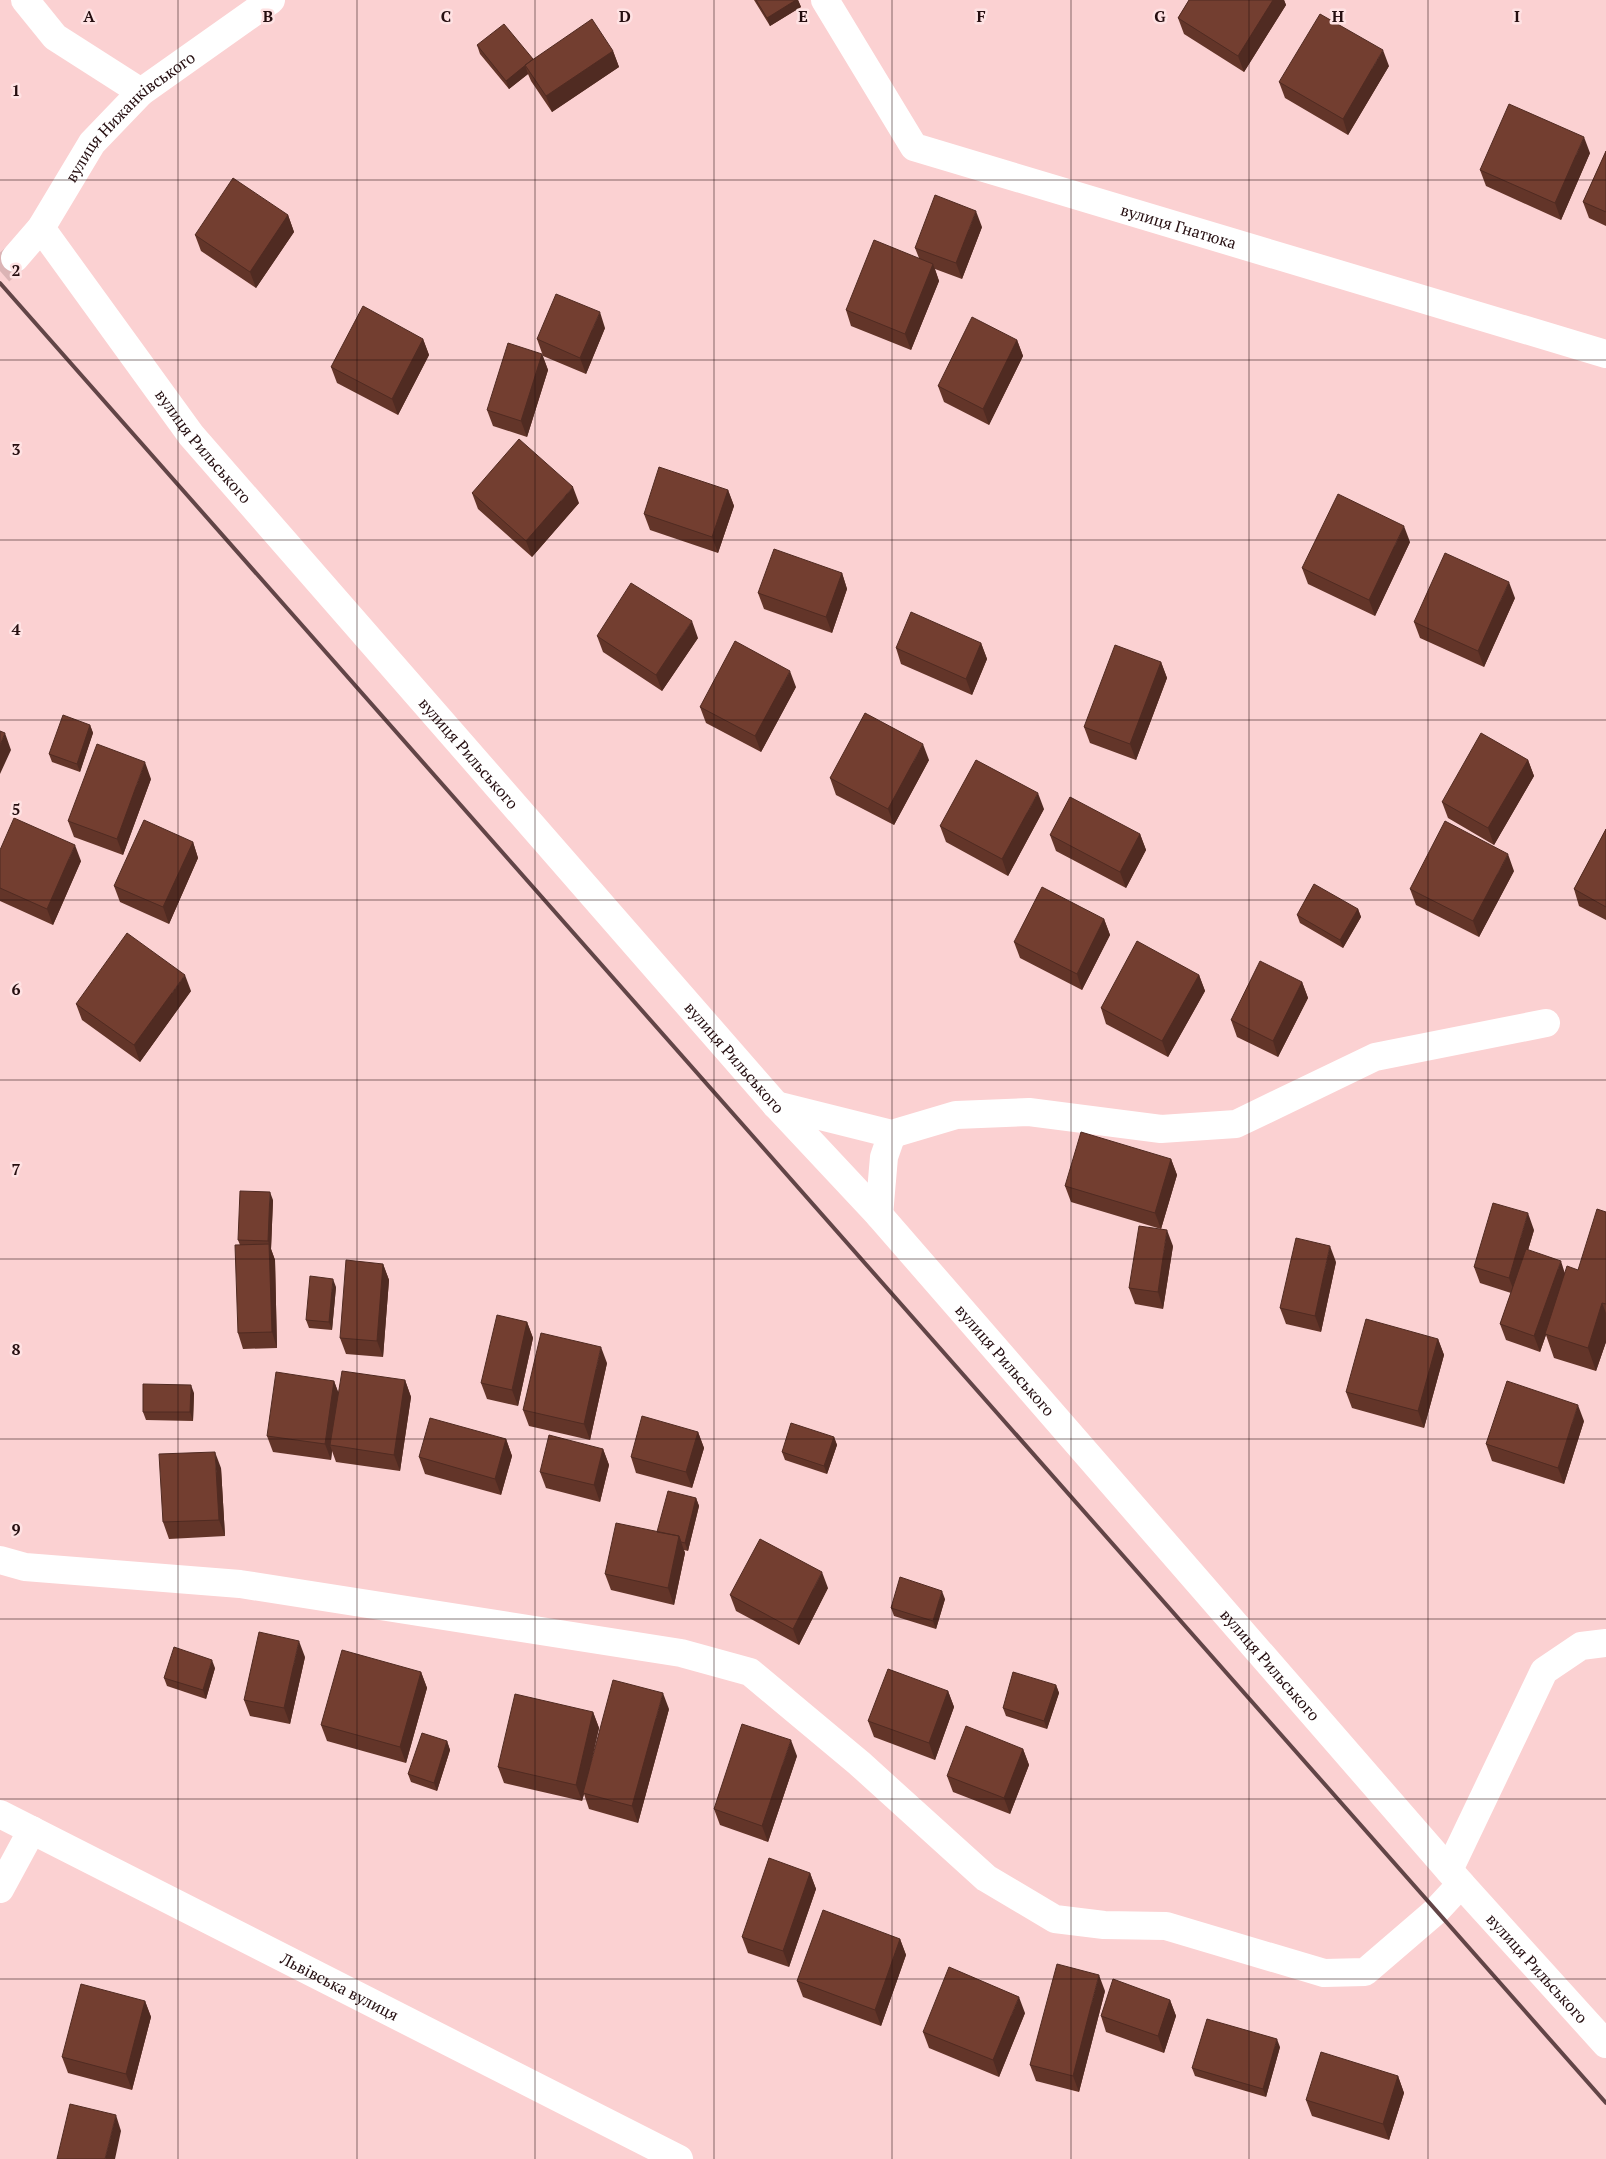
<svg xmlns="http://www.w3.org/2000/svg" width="1606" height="2159" font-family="'PT Serif',serif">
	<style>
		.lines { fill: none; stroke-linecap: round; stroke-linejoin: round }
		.minor-tunnel { stroke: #dbb4b5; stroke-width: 28; stroke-dasharray: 28 14; stroke-linecap: butt }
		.minor { stroke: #fff; stroke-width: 28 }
		.major { stroke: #fff; stroke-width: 28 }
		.rail { stroke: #624547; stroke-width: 4 }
		.wall { fill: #633529 }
		.shaded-wall { fill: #502b22 }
		.building { fill: #733e30; stroke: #502b22 }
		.grid { fill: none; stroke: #250e10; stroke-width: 1; stroke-opacity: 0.55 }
		.labels { text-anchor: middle; stroke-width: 5; stroke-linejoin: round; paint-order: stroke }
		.street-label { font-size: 16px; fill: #250e10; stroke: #fee2e3 }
		.grid-label { font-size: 16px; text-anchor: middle; font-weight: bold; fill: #250e10; stroke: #fee2e3; stroke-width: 5; stroke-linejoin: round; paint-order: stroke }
	</style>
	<rect width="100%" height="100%" fill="#fbd1d2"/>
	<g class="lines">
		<!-- minor-tunnel -->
		<path class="minor-tunnel" d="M0,271l15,-13"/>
		<!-- minor -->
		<g class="minor">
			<path d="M25,0l30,37 86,55"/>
			<path id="s1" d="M825,0l89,147 692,207"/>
			<path id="s2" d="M41,228l150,207 585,670 103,110 582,669 145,160"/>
			<path id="s3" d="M15,258l26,-30 51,-85 49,-51 130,-92"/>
			<path d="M776,1105l116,29 64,-19 73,-3 132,17 75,-5 139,-67 171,-34"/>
			<path d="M879,1215l5,-58 8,-23"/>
			<path d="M0,1560l25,7 215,17 441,69 69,19 109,91 127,115 69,41 49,6 62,1 158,47 41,-1 71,-61 25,-27"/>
			<path d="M1449,1870l95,-199 37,-25 25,-3"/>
			<path d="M0,1889l32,-59"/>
		</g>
		<!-- major -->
		<path class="major" id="s4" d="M0,1814l679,345"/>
		<!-- rail -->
		<path class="rail" d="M0,283l1606,1820"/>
	</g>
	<!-- wall -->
	<path class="wall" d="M754,0h44l3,7 -31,19z
		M1189,0h95l2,5 -42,67 -60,-38 -6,-16z
		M477,45l56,14 80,-8 6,16 -67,45 -21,-31 -3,-7 -19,15 -29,-35z
		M1389,66l-41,69 -63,-37 -6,-16z
		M1606,151v75l-17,-8 -6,-16z
		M1590,153l-29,67 -75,-34 -6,-16z
		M288,215l6,17 -38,56 -55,-37 -6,-16z
		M982,227l-20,52 -27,-10 4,12 -28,69 -60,-24 -5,-16 73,-52 -4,-10z
		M605,328l-19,46 -43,-18 -6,-17z
		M423,339l6,16 -31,60 -61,-32 -6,-16z
		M1017,340l6,16 -34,69 -45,-23 -6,-16z
		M542,354l6,16 -21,67 -34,-11 -6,-16z
		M728,490l6,16 -16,47 -68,-23 -6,-16z
		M472,493l107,10 -47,54 -54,-48z
		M1410,542l-35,74 -67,-32 -6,-16z
		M842,573l5,16 -15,44 -68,-24 -6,-16z
		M1515,598l-31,69 -64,-29 -6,-16z
		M597,636l101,2 -36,53 -59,-39z
		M981,643l6,16 -15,36 -71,-31 -5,-16z
		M1161,662l6,16 -31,82 -46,-17 -6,-16z
		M796,687l-35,65 -55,-29 -6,-16z
		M90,725l3,8 -13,39 -28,-10 -3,-8z
		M929,760l-35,65 -58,-30 -6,-17z
		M1528,760l6,16 -40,69 -46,-27 -6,-16z
		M151,779l-28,76 -49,-18 -6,-16z
		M1044,809l-36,67 -62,-34 -6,-16z
		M1606,829v91l-27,-14 -5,-17z
		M1140,834l6,16 -20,38 -70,-37 -6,-16z
		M193,842l5,16 -29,66 -49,-22 -6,-16z
		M0,850l81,11 -28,64 -53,-24z
		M1514,871l-35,66 -63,-32 -6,-16z
		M1358,909l3,8 -18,31 -43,-25 -3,-8z
		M1104,919l6,16 -28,55 -62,-32 -6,-16z
		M1199,975l6,16 -37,66 -62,-33 -5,-16z
		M1302,982l6,16 -30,59 -41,-20 -6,-17z
		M191,991l-51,71 -58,-42 -6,-16z
		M1171,1159l6,16 -16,54 -90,-27 -6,-16z
		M273,1200l-2,49 4,11 2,88 -34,1 -5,-16 2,-88 -2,-5z
		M1606,1212v130l-10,29 -42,-13 -8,-23 -6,17 -34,-12 -6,-16 11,-31 -31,-10 -6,-16 60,-37 -6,20 37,23 13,-3z
		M1173,1246l-10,63 -28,-5 -6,-16z
		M1336,1262l-15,70 -35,-8 -6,-16z
		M383,1264l6,16 -6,77 -37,-3 -6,-16z
		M336,1287l-4,43 -23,-2 -3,-8z
		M527,1322l6,16 -15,68 -31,-7 -6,-16z
		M1438,1339l6,16 -20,73 -72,-20 -6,-16z
		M607,1363l-17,77 -61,-14 -6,-16z
		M405,1380l6,17 -11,74 -64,-9 -4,-11 -1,9 -58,-8 -6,-16 67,-55 4,11z
		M194,1393l-1,28 -47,-1 -3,-8z
		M1584,1421l-20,63 -72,-23 -6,-17z
		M698,1432l6,16 -12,40 -56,-15 -5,-16z
		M834,1437l3,8 -10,29 -42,-14 -3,-8z
		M506,1439l6,17 -11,39 -76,-21 -6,-17z
		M603,1449l6,16 -9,37 -54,-14 -6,-16z
		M221,1468l4,68 -56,3 -6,-17z
		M696,1498l3,8 -11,45 -4,-1 1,3 -11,52 -63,-15 -6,-16 52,-42z
		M828,1588l-29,57 -63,-34 -6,-16z
		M945,1599l-9,30 -42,-13 -3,-8z
		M305,1657l-15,67 -40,-8 -6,-16z
		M215,1668l-9,31 -39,-13 -3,-8z
		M421,1672l6,16 -21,75 -79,-22 -6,-16z
		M1056,1685l3,8 -12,36 -41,-13 -3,-8z
		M948,1691l6,16 -19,53 -61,-23 -6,-16z
		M669,1709l-31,114 -49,-14 -5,-15 -2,7 -78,-18 -6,-16 95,-55 6,16 -9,40z
		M447,1741l3,9 -13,41 -26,-9 -3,-8z
		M1023,1749l6,16 -19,49 -57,-22 -6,-16z
		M797,1756l-29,86 -48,-17 -6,-16z
		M810,1873l6,16 -27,78 -41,-14 -6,-16z
		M900,1939l6,16 -25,71 -78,-29 -6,-16z
		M1105,1991l-26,101 -43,-11 -6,-16z
		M1170,2000l6,16 -12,37 -58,-21 -5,-16z
		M145,2001l6,16 -19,73 -64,-17 -6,-16z
		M1025,2013l-26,64 -70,-29 -6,-16z
		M1280,2047l-14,50 -71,-21 -3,-8z
		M1398,2076l6,17 -15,47 -77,-24 -6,-16z"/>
	<!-- shaded-wall -->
	<path class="shaded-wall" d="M796,0h2l3,7 -31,19 -3,-8z
		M1273,0h11l2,5 -42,67 -6,-16z
		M1383,50l6,16 -41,69 -5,-16z
		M613,51l6,16 -67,45 -6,-16z
		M525,65l3,9 -19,15 -3,-8z
		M1584,137l6,16 -29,67 -6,-17z
		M976,211l6,16 -20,52 -6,-16z
		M288,215l6,17 -38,56 -6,-16z
		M933,264l6,17 -28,69 -6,-16z
		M600,312l5,16 -19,46 -6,-16z
		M423,339l6,16 -31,60 -6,-16z
		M1017,340l6,16 -34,69 -6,-16z
		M542,354l6,16 -21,67 -6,-16z
		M573,487l6,16 -47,54 -6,-16z
		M728,490l6,16 -16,47 -6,-16z
		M1404,526l6,16 -35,74 -6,-16z
		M842,573l5,16 -15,44 -6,-16z
		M1509,582l6,16 -31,69 -6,-16z
		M692,621l6,17 -36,53 -6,-16z
		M981,643l6,16 -15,36 -6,-16z
		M1161,662l6,16 -31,82 -6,-16z
		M790,671l6,16 -35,65 -6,-16z
		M90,725l3,8 -13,39 -3,-8z
		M5,733l6,17 -11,24v-29z
		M923,744l6,16 -35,65 -6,-16z
		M1528,760l6,16 -40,69 -6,-17z
		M145,762l6,17 -28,76 -6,-16z
		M1038,793l6,16 -36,67 -6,-17z
		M1140,834l6,16 -20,38 -6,-16z
		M193,842l5,16 -29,66 -6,-17z
		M75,845l6,16 -28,64 -6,-16z
		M1508,854l6,17 -35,66 -6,-16z
		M1358,909l3,8 -18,31 -3,-8z
		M1104,919l6,16 -28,55 -5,-16z
		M185,975l6,16 -51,71 -6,-17z
		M1199,975l6,16 -37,66 -6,-16z
		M1302,982l6,16 -30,59 -5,-16z
		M1171,1159l6,16 -16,54 -6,-16z
		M270,1192l3,8 -2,49 4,11 2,88 -5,-16 -3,-88 -1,-3z
		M1528,1213l6,17 -19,64 -6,-16z
		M1167,1230l6,16 -10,63 -5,-17z
		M1330,1246l6,16 -15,70 -6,-16z
		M1561,1261l5,16 -26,75 -6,-16z
		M383,1264l6,16 -6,77 -6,-16z
		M333,1279l3,8 -4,43 -3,-8z
		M1602,1303l4,10v29l-10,29 -8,-23z
		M527,1322l6,16 -15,68 -6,-16z
		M1438,1339l6,16 -20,73 -6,-17z
		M601,1347l6,16 -17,77 -6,-16z
		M405,1380l6,17 -11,74 -6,-16z
		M334,1381l6,16 -10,48 2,6 -1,9 -6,-16z
		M191,1385l3,8 -1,28 -3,-9z
		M1578,1405l6,16 -20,63 -6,-16z
		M698,1432l6,16 -12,40 -6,-16z
		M834,1437l3,8 -10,29 -3,-8z
		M506,1439l6,17 -11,39 -6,-16z
		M603,1449l6,16 -9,37 -6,-17z
		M215,1452l6,16 4,68 -6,-16z
		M696,1498l3,8 -11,45 -3,-8z
		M679,1536l6,17 -11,52 -6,-17z
		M822,1572l6,16 -29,57 -6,-16z
		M942,1591l3,8 -9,30 -3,-8z
		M299,1641l6,16 -15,67 -6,-16z
		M212,1660l3,8 -9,31 -3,-9z
		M421,1672l6,16 -21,75 -6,-16z
		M1056,1685l3,8 -12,36 -3,-8z
		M948,1691l6,16 -19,53 -6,-17z
		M663,1693l6,16 -31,114 -6,-17z
		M593,1712l6,16 -15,65h-1l1,1 -2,7 -6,-16z
		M791,1740l6,16 -29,86 -6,-16z
		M447,1741l3,9 -13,41 -3,-8z
		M1023,1749l6,16 -19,49 -6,-16z
		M810,1873l6,16 -27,78 -6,-16z
		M900,1939l6,16 -25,71 -6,-16z
		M1099,1975l6,16 -26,101 -6,-16z
		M1019,1997l6,16 -26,64 -6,-17z
		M1170,2000l6,16 -12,37 -6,-17z
		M145,2001l6,16 -19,73 -6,-16z
		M1277,2039l3,8 -14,50 -3,-8z
		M1398,2076l6,17 -15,47 -6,-16z
		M116,2115l5,16 -6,28h-10z"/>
	<!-- building -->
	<path class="building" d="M756,0h40l-29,18z
		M1189,0h84l-35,56 -60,-38z
		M1320,14l63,36 -40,69 -64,-37z
		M592,19l21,32 -67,45 -21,-31z
		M504,24l29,35 -27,22 -29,-36z
		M1509,104l75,33 -29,66 -75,-33z
		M1606,151v61l-23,-10z
		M233,178l55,37 -38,57 -55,-37z
		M935,195l41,16 -20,52 -41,-15z
		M874,240l59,24 -28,70 -59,-24z
		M556,294l44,18 -20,46 -43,-19z
		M363,306l60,33 -31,60 -61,-32z
		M972,317l45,23 -34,69 -45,-23z
		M508,343l34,11 -21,67 -34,-11z
		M519,439l54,48 -47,54 -54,-48z
		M659,467l69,23 -16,47 -68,-23z
		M1338,494l66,32 -35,74 -67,-32z
		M774,549l68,24 -16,44 -68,-24z
		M1445,553l64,29 -31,69 -64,-29z
		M631,583l61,38 -36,54 -59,-39z
		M911,612l70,31 -15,36 -70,-31z
		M735,641l55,30 -35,65 -55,-29z
		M1115,645l46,17 -31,82 -46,-17z
		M865,713l58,31 -35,65 -58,-31z
		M63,715l27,10 -13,39 -28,-10z
		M0,731l5,2 -5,12z
		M1481,733l47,27 -40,68 -46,-26z
		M97,744l48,18 -28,77 -49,-18z
		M976,760l62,33 -36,66 -62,-33z
		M1070,797l70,37 -20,38 -70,-37z
		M14,818l61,27 -28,64 -47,-21v-38z
		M144,820l49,22 -30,65 -49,-21z
		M1445,821l63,33 -35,67 -63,-32z
		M1606,829v78l-32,-18z
		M1314,884l44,25 -18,31 -43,-25z
		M1042,887l62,32 -27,55 -63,-32z
		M127,933l58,42 -51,70 -58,-41z
		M1137,941l62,34 -37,66 -61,-33z
		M1260,961l42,21 -29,59 -42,-21z
		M1081,1132l90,27 -16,54 -90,-27z
		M240,1191l30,1 -2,49 -30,-1z
		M1493,1203l35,10 -19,65 -35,-11z
		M1597,1209l9,3v92l-4,-1 -14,45 -43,-14 22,-68 11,4z
		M1139,1226l28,4 -9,62 -29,-4z
		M1296,1238l34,8 -15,70 -35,-8z
		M269,1244l3,88 -34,1 -3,-88z
		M1526,1249l35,12 -27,75 -34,-12z
		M346,1260l37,4 -6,77 -37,-3z
		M310,1276l23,3 -4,43 -23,-2z
		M497,1315l30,7 -15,68 -31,-7z
		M1366,1319l72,20 -20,72 -72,-19z
		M541,1333l60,14 -17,77 -61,-14z
		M342,1371l63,9 -11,75 -64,-10z
		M276,1372l58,9 -9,63 -58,-8z
		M1507,1381l71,24 -20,63 -72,-24z
		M143,1384l48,1 -1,27h-47z
		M642,1416l56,16 -12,40 -55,-15z
		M430,1418l76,21 -11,40 -76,-22z
		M791,1423l43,14 -10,29 -42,-14z
		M549,1435l54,14 -9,36 -54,-13z
		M215,1452l4,68 -56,2 -4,-68z
		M668,1491l28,7 -11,45 -4,-1 -2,-6 -22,-4z
		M616,1523l63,13 -11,52 -63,-14z
		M760,1539l62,33 -29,57 -63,-34z
		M900,1577l42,14 -9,30 -42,-13z
		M259,1632l40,9 -15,67 -40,-8z
		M174,1647l38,13 -9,30 -39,-12z
		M342,1650l79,22 -21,75 -79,-22z
		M888,1669l60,22 -19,52 -61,-22z
		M1013,1672l43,13 -12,36 -41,-13z
		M613,1680l50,13 -31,113 -49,-13z
		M515,1694l78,18 -17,73 -78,-18z
		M742,1724l49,16 -29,86 -48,-17z
		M966,1726l57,23 -19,49 -57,-22z
		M422,1733l25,8 -13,42 -26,-9z
		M769,1858l41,15 -27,78 -41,-14z
		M823,1910l77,29 -25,71 -78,-29z
		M1057,1964l42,11 -26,101 -43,-11z
		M949,1967l70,30 -26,63 -70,-28z
		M1113,1979l57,21 -12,36 -57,-20z
		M81,1984l64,17 -19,73 -64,-17z
		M1207,2019l70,20 -14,50 -71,-21z
		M1321,2052l77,24 -15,48 -77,-24z
		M70,2104l46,11 -11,44h-48z"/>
	<!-- grid -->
	<path class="grid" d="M178,0v2159M357,0v2159M535,0v2159M714,0v2159M892,0v2159M1071,0v2159M1249,0v2159M1428,0v2159M0,180h1606M0,360h1606M0,540h1606M0,720h1606M0,900h1606M0,1080h1606M0,1259h1606M0,1439h1606M0,1619h1606M0,1799h1606M0,1979h1606"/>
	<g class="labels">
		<!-- street labels -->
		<g class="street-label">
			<text dy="6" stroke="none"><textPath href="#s3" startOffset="184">вулиця Нижанківського</textPath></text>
			<text dy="6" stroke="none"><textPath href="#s1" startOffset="448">вулиця Гнатюка</textPath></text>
			<text dy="6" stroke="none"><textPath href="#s2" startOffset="272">вулиця Рильського</textPath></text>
			<text dy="6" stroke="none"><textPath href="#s2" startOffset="678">вулиця Рильського</textPath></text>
			<text dy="6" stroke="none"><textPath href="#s2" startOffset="1082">вулиця Рильського</textPath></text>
			<text dy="6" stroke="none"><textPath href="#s2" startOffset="1488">вулиця Рильського</textPath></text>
			<text dy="6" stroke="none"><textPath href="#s2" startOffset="1892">вулиця Рильського</textPath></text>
			<text dy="6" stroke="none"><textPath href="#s2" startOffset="2296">вулиця Рильського</textPath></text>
			<text dy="6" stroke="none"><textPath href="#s4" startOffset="381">Львівська вулиця</textPath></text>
		</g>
	</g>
	<g class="grid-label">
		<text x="89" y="22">A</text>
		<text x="268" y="22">B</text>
		<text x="446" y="22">C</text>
		<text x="625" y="22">D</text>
		<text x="803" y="22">E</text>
		<text x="981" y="22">F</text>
		<text x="1160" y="22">G</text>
		<text x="1338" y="22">H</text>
		<text x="1517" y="22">I</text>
		<text x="16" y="96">1</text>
		<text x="16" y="276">2</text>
		<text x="16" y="455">3</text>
		<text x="16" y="635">4</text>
		<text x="16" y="815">5</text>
		<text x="16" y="995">6</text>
		<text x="16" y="1175">7</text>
		<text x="16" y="1355">8</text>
		<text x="16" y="1535">9</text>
	</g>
</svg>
